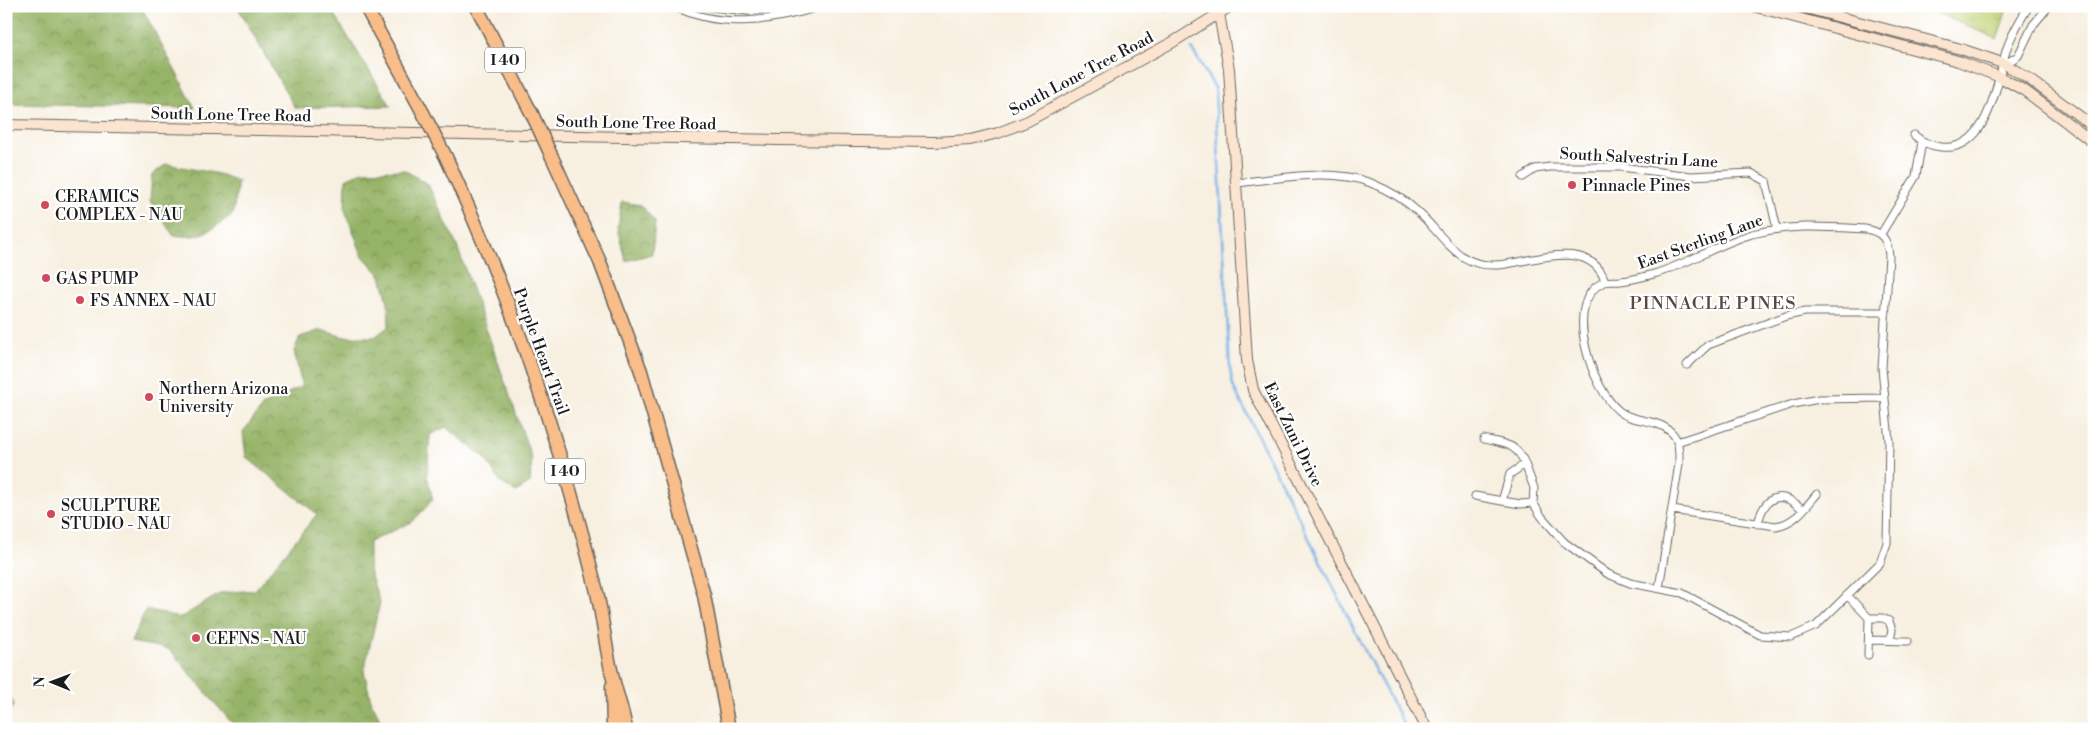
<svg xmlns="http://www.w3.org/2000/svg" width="2100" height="735" font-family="'Libre Bodoni',serif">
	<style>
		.grass { fill: url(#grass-tufts); stroke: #6d7749 }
		.forest { fill: url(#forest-crowns); stroke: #596842 }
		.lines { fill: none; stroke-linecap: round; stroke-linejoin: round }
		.stream { stroke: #77b0e7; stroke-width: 2.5 }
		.street-casing { stroke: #696660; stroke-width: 9 }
		.secondary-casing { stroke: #696660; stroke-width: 12 }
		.highway-casing { stroke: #696660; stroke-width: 15 }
		.street { stroke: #fff; stroke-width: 7 }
		.secondary { stroke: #fce5d0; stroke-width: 10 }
		.highway { stroke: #f8bd89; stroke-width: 12 }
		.highway-bridge-casing { stroke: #696660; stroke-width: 15; stroke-linecap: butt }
		.highway-bridge { stroke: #f8bd89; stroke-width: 12 }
		.poi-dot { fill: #d1495b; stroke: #fff; stroke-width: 2 }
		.labels { text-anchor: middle; stroke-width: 4.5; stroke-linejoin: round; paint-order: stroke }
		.shield { fill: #fff; stroke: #606060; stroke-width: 1 }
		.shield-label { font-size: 15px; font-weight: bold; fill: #1c1c1c }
		.street-label { font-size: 16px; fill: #1c1c1c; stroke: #fff }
		.poi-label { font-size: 16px; fill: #1c1c1c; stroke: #fff; text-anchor: start }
		.neighbourhood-label { font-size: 18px; letter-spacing: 1px; fill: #5d4543; stroke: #fff }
	</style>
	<defs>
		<pattern id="grass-tufts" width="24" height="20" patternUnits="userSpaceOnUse" patternTransform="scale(1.25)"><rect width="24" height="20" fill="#bed276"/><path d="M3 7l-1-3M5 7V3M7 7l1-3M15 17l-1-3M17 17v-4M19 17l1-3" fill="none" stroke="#a3b466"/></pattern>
		<pattern id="forest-crowns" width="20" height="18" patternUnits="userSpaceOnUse" patternTransform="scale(1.25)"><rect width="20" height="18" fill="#96b467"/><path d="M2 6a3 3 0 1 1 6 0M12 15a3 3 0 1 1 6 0" fill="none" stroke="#7a9254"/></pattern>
	</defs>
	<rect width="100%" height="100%" fill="#fff"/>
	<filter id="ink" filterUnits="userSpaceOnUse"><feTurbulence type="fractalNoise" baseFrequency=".02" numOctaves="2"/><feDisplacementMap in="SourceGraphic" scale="10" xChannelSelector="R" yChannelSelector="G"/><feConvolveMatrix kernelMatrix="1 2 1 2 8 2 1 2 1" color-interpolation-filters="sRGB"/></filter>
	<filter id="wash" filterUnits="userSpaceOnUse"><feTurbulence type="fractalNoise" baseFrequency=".0096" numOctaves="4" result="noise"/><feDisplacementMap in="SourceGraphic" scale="20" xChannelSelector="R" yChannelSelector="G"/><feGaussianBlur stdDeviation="1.12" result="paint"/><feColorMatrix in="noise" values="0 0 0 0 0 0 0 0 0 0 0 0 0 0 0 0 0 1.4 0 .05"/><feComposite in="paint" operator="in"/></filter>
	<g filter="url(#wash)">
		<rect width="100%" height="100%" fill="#f7efdf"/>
		<!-- grass -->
		<path class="grass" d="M1921,6h87l-11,33z"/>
		<!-- forest -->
		<path class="forest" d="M6,6h135l54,102 -189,-4z
			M237,6h92l62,100 -96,2z
			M166,164l53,10 19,7 -5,33c-23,16 -30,26 -60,21l-23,-34 2,-26z
			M404,170l24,14 29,62 75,213 -2,24 -14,9 -16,-10 -16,-25 -38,-30 -16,8 -3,41 6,24 -21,22 -43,20v29l11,31 -16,69 7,30 14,28h-148l-68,-80 -38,-7 15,-33 34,9 41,-25 34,-3 62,-76 -71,-57 -3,-25 20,-26 39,-20 -8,-35 6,-14 21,-7 23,7h31l14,-11 -1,-24 -7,-26 -19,-21 -17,-45 1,-31 17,-8z
			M622,202l19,3 14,17 -3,32 -26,7 -8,-33z
			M6,686l8,19 -8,10z"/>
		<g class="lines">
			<!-- stream -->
			<path class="stream" d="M1167,11v-5
				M1192,49l23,39 15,281 3,17 132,265 41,78"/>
		</g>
	</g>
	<g filter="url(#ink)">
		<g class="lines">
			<!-- street casing -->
			<g class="street-casing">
				<path id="street" d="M674,6c47,24 100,15 148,0
					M702,6l46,5 39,-5
					M2005,64l13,-8 15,-31 16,-19
					M1914,135c8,7 17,11 27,12 47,6 56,-65 65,-96 5,-16 14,-31 23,-45
					M1523,177l12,-8 15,-2h71l70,9 60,-3 15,8 11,48
					M1236,183c43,-4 94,-16 135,0 17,7 33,16 46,28 29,26 41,61 89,53 30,-4 85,-25 99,17
					M1881,234l35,-58 6,-34
					M1687,365l21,-20 78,-29 19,-4h81
					M1484,439c20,5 33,4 41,25
					M1677,442l116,-38 26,-5 65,-1
					M1475,496l27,5
					M1533,503l-12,1 -19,-3 8,-27 15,-10 9,24 -1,15 9,14 22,25 44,32 22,9 52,10 78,42 31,2 25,-11 64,-63 7,-20 2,-102 -7,-73 7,-112c-1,-16 -7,-25 -24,-27 -38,-2 -75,-5 -113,5 -34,10 -64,30 -98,40 -11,3 -22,6 -33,7 -7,1 -13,-1 -19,2 -40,20 -10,106 17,128 14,12 38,7 52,21 9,8 8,21 8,32l-20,124
					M1672,510l104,16c19,-3 29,-18 41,-32
					M1758,524c6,-29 24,-35 45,-14
					M1847,595l22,23 -1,37
					M1869,618h14l6,3 3,9 -2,10
					M1869,640l39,1"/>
			</g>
			<!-- secondary casing -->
			<g class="secondary-casing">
				<path id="secondary" d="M1753,6l205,55 42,16 25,14 69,52
					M1798,6l163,43 44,15 27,17 62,46
					M1219,14l10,55 18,291 6,30 174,339
					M6,125l773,15 156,2 35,-2 28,-7 30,-12 145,-79 58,-36"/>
			</g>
			<!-- highway casing -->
			<g class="highway-casing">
				<path id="highway" d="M365,6l57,105
					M476,6l56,108
					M446,157c64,138 114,283 150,431 7,29 9,58 16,86 4,19 11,36 14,55
					M552,157l48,105 41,109 63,224 25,134
					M612,686l1,43"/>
			</g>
			<!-- street -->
			<use href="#street" class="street"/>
			<!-- secondary -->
			<use href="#secondary" class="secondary"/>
			<!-- highway -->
			<use href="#highway" class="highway"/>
			<!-- highway-bridge casing -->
			<g class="highway-bridge-casing">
				<path id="highway-bridge" d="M422,111l24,46
					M532,114l20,43"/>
			</g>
			<!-- highway-bridge -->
			<use href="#highway-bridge" class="highway-bridge"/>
		</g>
	</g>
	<!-- markers -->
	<g class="poi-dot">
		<circle cx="1572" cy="185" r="5"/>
		<circle cx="45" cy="205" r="5"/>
		<circle cx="46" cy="278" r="5"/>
		<circle cx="80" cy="300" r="5"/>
		<circle cx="149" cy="397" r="5"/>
		<circle cx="51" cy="514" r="5"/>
		<circle cx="196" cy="638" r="5"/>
	</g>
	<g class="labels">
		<!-- shield labels -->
		<g class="shield">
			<rect x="485" y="47.5" width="40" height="25" rx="4"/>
			<rect x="545" y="458.5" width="40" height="25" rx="4"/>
		</g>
		<g class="shield-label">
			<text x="505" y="65">I 40</text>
			<text x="565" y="476">I 40</text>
		</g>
		<!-- street labels -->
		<g class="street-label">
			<text transform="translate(1081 73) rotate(-28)" y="6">South Lone Tree Road</text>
			<text transform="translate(231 114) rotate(1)" y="6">South Lone Tree Road</text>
			<text transform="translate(636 122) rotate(1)" y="6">South Lone Tree Road</text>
			<text transform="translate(1639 157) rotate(3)" y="6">South Salvestrin Lane</text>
			<text transform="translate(1700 241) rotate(-20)" y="6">East Sterling Lane</text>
			<text transform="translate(542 351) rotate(70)" y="6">Purple Heart Trail</text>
			<text transform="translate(1294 434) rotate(64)" y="6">East Zuni Drive</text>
		</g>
		<!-- poi labels -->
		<g class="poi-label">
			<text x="1582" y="191">Pinnacle Pines</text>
			<text x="55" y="202">CERAMICS<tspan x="55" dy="18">COMPLEX - NAU</tspan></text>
			<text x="56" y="284">GAS PUMP</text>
			<text x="90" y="306">FS ANNEX - NAU</text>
			<text x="159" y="394">Northern Arizona<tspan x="159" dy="18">University</tspan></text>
			<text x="61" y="511">SCULPTURE<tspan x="61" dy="18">STUDIO - NAU</tspan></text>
			<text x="206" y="644">CEFNS - NAU</text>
		</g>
		<!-- neighbourhood labels -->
		<g class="neighbourhood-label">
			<text x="1713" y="309">PINNACLE PINES</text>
		</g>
	</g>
	<!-- margin -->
	<rect width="2100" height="735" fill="none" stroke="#fff" stroke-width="25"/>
	<!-- north arrow -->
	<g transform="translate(52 682) rotate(271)" stroke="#ffffff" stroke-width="4" paint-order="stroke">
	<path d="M0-4L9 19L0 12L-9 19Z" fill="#1c1c1c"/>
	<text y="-8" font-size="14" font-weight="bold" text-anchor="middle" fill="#1c1c1c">N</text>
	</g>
</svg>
